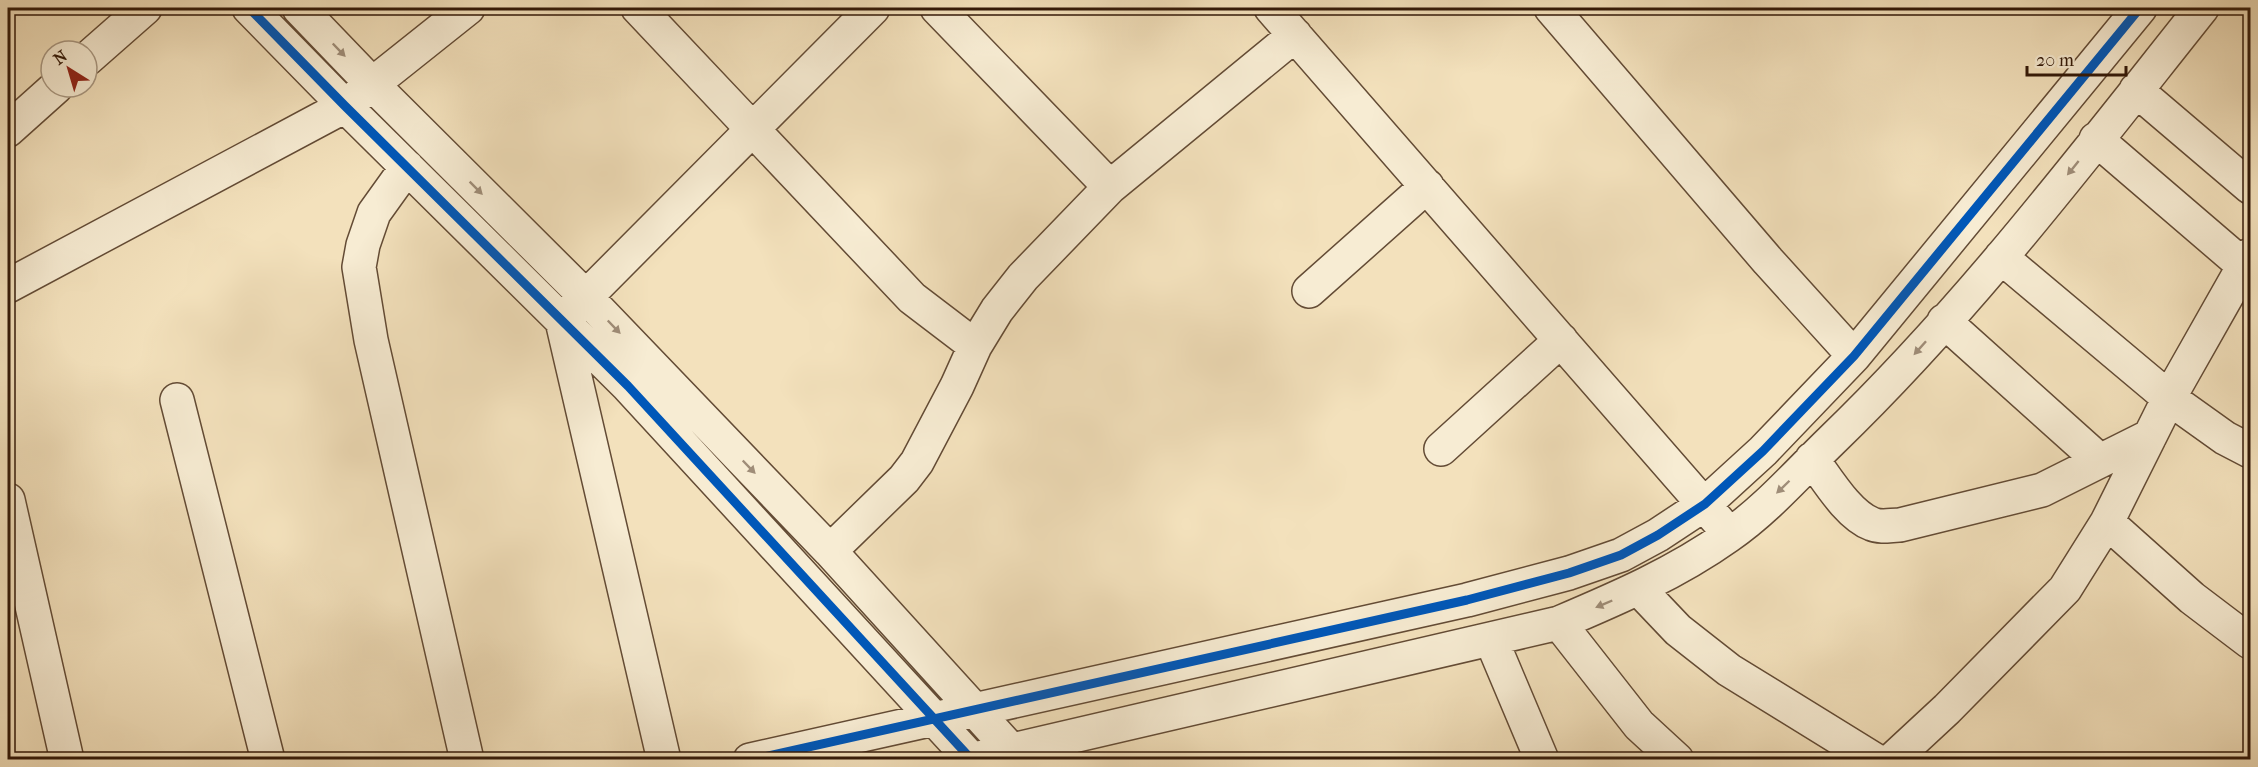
<svg xmlns="http://www.w3.org/2000/svg" width="2258" height="767" font-family="'IM FELL French Canon',serif">
	<style>
		.lines { fill: none; stroke-linecap: round; stroke-linejoin: round }
		.minor-casing { stroke: #634b35; stroke-width: 36 }
		.minor { stroke: #f7ecd3; stroke-width: 33 }
		.cycleway-casing { stroke: #f7ecd3; stroke-width: 13 }
		.cycleway { stroke: #0057b8; stroke-width: 9 }
		.oneway { fill: #9f8d78 }
	</style>
	<rect width="100%" height="100%" fill="#f3e1bc"/>
	<filter id="stains"><feTurbulence type="fractalNoise" baseFrequency=".00333" numOctaves="4"/><feColorMatrix values="0 0 0 0 .2 0 0 0 0 .09 0 0 0 0 .02 0 0 0 .5 -.17"/></filter>
	<radialGradient id="worn" r=".72"><stop offset=".6" stop-color="#630" stop-opacity="0"/><stop offset="1" stop-color="#630" stop-opacity=".3"/></radialGradient>
	<g class="lines">
		<!-- minor casing -->
		<g class="minor-casing">
			<path id="minor" d="M249,8l96,98 283,280 344,374
				M299,8l74,77 213,212 244,254 190,209
				M638,8l274,290 63,48
				M937,8l173,179
				M1271,8l448,514
				M1551,8l217,253 86,95
				M87,59l58,-51
				M2136,90l114,97
				M8,130l48,-43
				M2096,139l148,127
				M407,167l-33,46 -11,32 -4,22 12,73 96,420
				M2001,257l168,141 56,40 25,13
				M8,286l337,-180 123,-98
				M1309,291l118,-105
				M1944,321l156,140
				M177,400l91,360
				M1441,449l120,-109
				M1812,459c15,20 36,56 60,65 9,4 19,1 28,1l142,-35 108,-54
				M8,500l59,260
				M2107,522l85,76 58,44
				M830,551l74,-72 13,-17 40,-76 18,-40 22,-36 26,-33 87,-90 185,-152
				M1639,589l39,41 51,40 146,90
				M1559,623l80,102 38,35
				M1491,639l51,121
				M664,760l-102,-439 311,-313
				M750,760l717,-160 102,-27 52,-18 37,-20 47,-31 58,-53 91,-95 286,-348
				M970,760l589,-137c59,-25 117,-50 169,-87 38,-26 70,-63 103,-95 137,-132 253,-285 371,-433
				M1892,760l55,-51 118,-120 42,-67 62,-124 81,-143"/>
		</g>
		<!-- minor -->
		<use href="#minor" class="minor"/>
		<!-- cycleway casing -->
		<g class="cycleway-casing">
			<path id="cycleway" d="M249,8l96,98 283,280 344,374
				M750,760l717,-160 102,-27 52,-18 37,-20 47,-31 58,-53 91,-95 286,-348"/>
		</g>
		<!-- cycleway -->
		<use href="#cycleway" class="cycleway"/>
	</g>
	<!-- one-way arrows -->
	<defs><path id="oneway-solid" d="M-6-.8H1V-3.2L6.5 0L1 3.2V.8H-6Z" transform="scale(1.5)"/></defs>
	<g class="oneway">
		<use href="#oneway-solid" transform="translate(339 50) rotate(46)"/>
		<use href="#oneway-solid" transform="translate(2073 168) rotate(129)"/>
		<use href="#oneway-solid" transform="translate(476 188) rotate(45)"/>
		<use href="#oneway-solid" transform="translate(614 327) rotate(46)"/>
		<use href="#oneway-solid" transform="translate(1920 348) rotate(132)"/>
		<use href="#oneway-solid" transform="translate(749 467) rotate(46)"/>
		<use href="#oneway-solid" transform="translate(1783 487) rotate(136)"/>
		<use href="#oneway-solid" transform="translate(1604 604) rotate(157)"/>
	</g>
	<!-- margin -->
	<rect width="2258" height="767" fill="none" stroke="#f3e1bc" stroke-width="30"/>
	<rect x="9" y="9" width="2240" height="749" fill="none" stroke="#331908" stroke-width="3"/>
	<rect x="15" y="15" width="2228" height="737" fill="none" stroke="#331908" stroke-width="1.5"/>
	<!-- north arrow -->
	<g transform="translate(69 69) rotate(323)"><circle r="28" fill="#f7ecd3" stroke="#a99882" stroke-width="1.5"/>
	<path d="M0-4.5L10 22L0 15L-10 22Z" fill="#8f2418"/>
	<text y="-9" font-size="16" font-weight="bold" text-anchor="middle" fill="#331908">N</text>
	</g>
	<!-- scale -->
	<path d="M2027 66v9h99v-9" fill="none" stroke="#331908" stroke-width="3"/>
	<text x="2036" y="66" font-size="18" fill="#331908" stroke="#f7ecd3" stroke-width="4.5" paint-order="stroke">20 m</text>
	<rect width="100%" height="100%" filter="url(#stains)"/>
	<rect width="100%" height="100%" fill="url(#worn)"/>
</svg>
